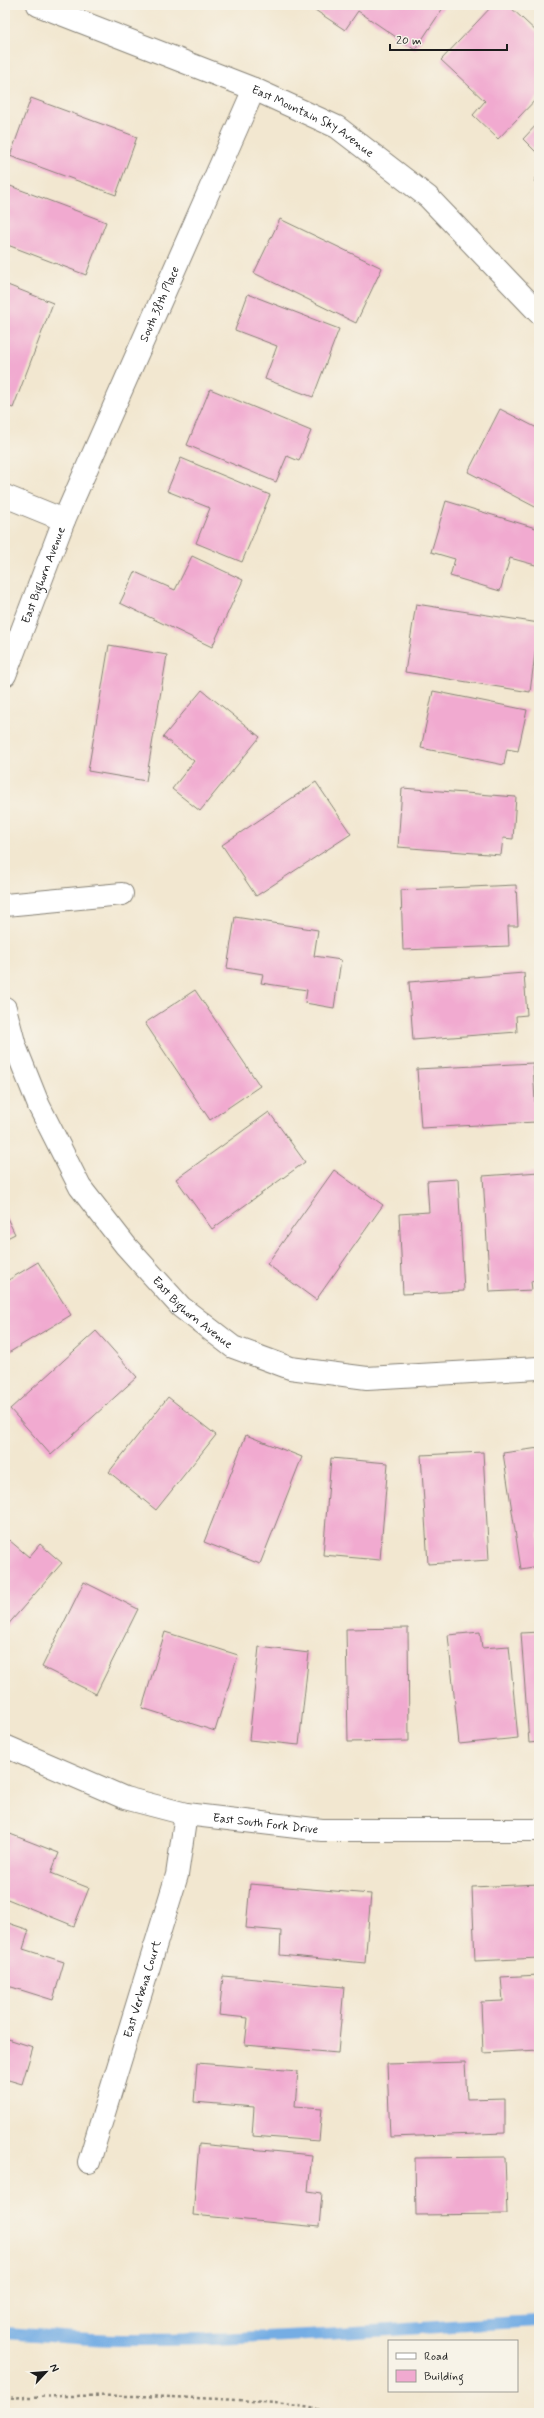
<svg xmlns="http://www.w3.org/2000/svg" width="544" height="2418" font-family="Mynerve,sans-serif">
	<style>
		.lines { fill: none; stroke-linecap: round; stroke-linejoin: round }
		.stream { stroke: #75ade4; stroke-width: 12 }
		.building { fill: #f1aad0 }
		.minor-casing { stroke: #878276; stroke-width: 24 }
		.path { stroke: #878276; stroke-width: 2.5; stroke-dasharray: 3 3; stroke-linecap: butt }
		.minor { stroke: #fff; stroke-width: 22 }
		.labels { text-anchor: middle; stroke-width: 3; stroke-linejoin: round; paint-order: stroke }
		.street-label { font-size: 12px; fill: #1c1c1c; stroke: #f7f3e8 }
	</style>
	<rect width="100%" height="100%" fill="#f7f3e8"/>
	<filter id="ink" filterUnits="userSpaceOnUse"><feTurbulence type="fractalNoise" baseFrequency=".025" numOctaves="2"/><feDisplacementMap in="SourceGraphic" scale="8" xChannelSelector="R" yChannelSelector="G"/><feConvolveMatrix kernelMatrix="1 2 1 2 8 2 1 2 1" color-interpolation-filters="sRGB"/></filter>
	<filter id="wash" filterUnits="userSpaceOnUse"><feTurbulence type="fractalNoise" baseFrequency=".012" numOctaves="4" result="noise"/><feDisplacementMap in="SourceGraphic" scale="16" xChannelSelector="R" yChannelSelector="G"/><feGaussianBlur stdDeviation="0.9" result="paint"/><feColorMatrix in="noise" values="0 0 0 0 0 0 0 0 0 0 0 0 0 0 0 0 0 1.4 0 .05"/><feComposite in="paint" operator="in"/></filter>
	<g filter="url(#wash)">
		<rect width="100%" height="100%" fill="#f2e7d0"/>
		<g class="lines">
			<!-- stream -->
			<path class="stream" d="M5,2333c39,2 79,7 118,7 139,1 277,-12 416,-19"/>
		</g>
		<g id="blocks">
			<!-- building -->
			<path class="building" d="M314,5h131l-30,45 -57,-39 -13,19 -33,-22z
				M493,5h15l31,29v62l-41,43 -25,-24 12,-14 -44,-41z
				M31,98l106,39 -21,58 -106,-39z
				M539,122v33l-16,-16z
				M539,175v10l-5,-5z
				M5,184l101,38 -20,53 -81,-31z
				M280,219l102,49 -26,55 -102,-50z
				M5,284l48,19 -40,105 -8,-3z
				M248,294l91,35 -26,68 -48,-18 12,-33 -42,-16z
				M210,389l101,42 -12,30 -12,-5 -11,26 -89,-37z
				M500,409l39,20v80l-71,-37z
				M181,458l89,37 -28,67 -46,-19 14,-35 -43,-17z
				M446,501l93,28v37l-29,-8 -10,33 -50,-15 5,-17 -24,-7z
				M192,556l51,24 -31,67 -92,-44 15,-31 40,18z
				M416,604l123,19 -9,69 -125,-20z
				M109,645l58,10 -21,126 -58,-10z
				M202,690l58,47 -60,74 -28,-22 22,-28 -31,-24z
				M433,691l94,19 -9,41 -11,-2 -3,16 -83,-17z
				M316,782l35,52 -95,62 -34,-51z
				M402,788l114,9 -3,42 -10,-1 -2,17 -103,-8z
				M516,885l2,41h-10l1,20 -106,4 -2,-60z
				M235,917l83,13 -4,26 27,4 -7,48 -29,-5 2,-13 -46,-7 2,-9 -36,-6z
				M524,973l3,42 -11,1 1,16 -104,8 -4,-58z
				M195,990l65,96 -50,34 -65,-97z
				M533,1063l3,59 -115,6 -4,-59z
				M269,1112l36,50 -93,67 -36,-50z
				M334,1170l49,35 -67,95 -49,-36z
				M539,1172v108l-8,1 1,9 -42,2 -7,-116z
				M458,1179l6,112 -61,3 -4,-80 30,-2 -2,-31z
				M5,1214l10,20 -10,5z
				M38,1262l33,53 -66,40v-73z
				M96,1331l41,46 -86,78 -41,-46z
				M168,1397l48,38 -60,75 -47,-38z
				M246,1435l56,22 -42,107 -56,-22z
				M539,1448v118l-18,3 -18,-116z
				M483,1452l6,108 -61,4 -7,-109z
				M331,1458l57,5 -8,97 -57,-5z
				M9,1540l20,17 11,-13 22,19 -57,65v-84z
				M84,1582l54,27 -42,85 -54,-27z
				M408,1628l1,113 -61,1 -2,-113z
				M165,1632l73,23 -23,76 -73,-23z
				M480,1632l2,16 27,-2 9,92 -59,6 -11,-109z
				M539,1632v110l-10,1 -8,-110z
				M259,1647l50,6 -10,92 -50,-5z
				M5,1832l54,21 -8,20 38,15 -15,38 -69,-28z
				M250,1884l121,10 -6,69 -85,-8 1,-24 -35,-3z
				M539,1884v74l-64,3 -3,-74z
				M5,1922l24,8 -6,19 41,13 -11,38 -48,-15z
				M539,1975v75l-56,3 -2,-51 22,-1 -2,-24z
				M223,1976l121,11 -6,66 -93,-8 3,-27 -29,-3z
				M5,2038l28,9 -11,37 -17,-5z
				M465,2062l2,37 38,-1v35l-115,4 -3,-73z
				M197,2063l101,8 -3,35 27,2 -3,33 -67,-5 2,-29 -60,-5z
				M199,2144l113,11 -4,36 14,2 -3,34 -126,-12z
				M505,2157l2,57 -91,1 -1,-57z"/>
		</g>
	</g>
	<g filter="url(#ink)">
		<use href="#blocks" fill-opacity="0" stroke="#878276" stroke-width="1"/>
		<g class="lines">
			<!-- minor casing -->
			<g class="minor-casing">
				<g id="minor">
					<path id="s1" d="M38,5l216,84 83,38 91,70 111,116"/>
					<path d="M5,496l59,24"/>
					<path id="s2" d="M5,675l59,-155 190,-431"/>
					<path d="M5,905l117,-11"/>
					<path id="s3" d="M5,1008l10,38 24,60 41,81 46,59 55,61 52,40 57,21 77,10 172,-10"/>
					<path id="s4" d="M5,1746l120,52 61,16 136,16h217"/>
					<path id="s5" d="M89,2162l88,-287 9,-61"/>
				</g>
			</g>
			<!-- path -->
			<path class="path" d="M5,2398c64,-3 127,-3 191,0 46,2 93,4 138,15"/>
			<!-- minor -->
			<use href="#minor" class="minor"/>
		</g>
	</g>
	<g class="labels">
		<!-- street labels -->
		<g class="street-label">
			<text dy="4" stroke="none"><textPath href="#s1" startOffset="299">East Mountain Sky Avenue</textPath></text>
			<text dy="4" stroke="none"><textPath href="#s2" startOffset="402">South 38th Place</textPath></text>
			<text dy="4" stroke="none"><textPath href="#s2" startOffset="107">East Bighorn Avenue</textPath></text>
			<text dy="4" stroke="none"><textPath href="#s3" startOffset="364">East Bighorn Avenue</textPath></text>
			<text dy="4" stroke="none"><textPath href="#s4" startOffset="274">East South Fork Drive</textPath></text>
			<text dy="4" stroke="none"><textPath href="#s5" startOffset="181">East Verbena Court</textPath></text>
		</g>
	</g>
	<!-- margin -->
	<rect width="544" height="2418" fill="none" stroke="#f7f3e8" stroke-width="20"/>
	<!-- legend -->
	<rect x="388" y="2340" width="130" height="52" fill="#f7f3e8" stroke="#9f9d96"/>
	<rect x="396" y="2353" width="20" height="6" fill="#ffffff" stroke="#9f9d96"/>
	<text x="424" y="2360" font-size="12" fill="#1c1c1c">Road</text>
	<rect x="396" y="2370" width="20" height="12" fill="#f1aad0" stroke="#9f9d96"/>
	<text x="424" y="2380" font-size="12" fill="#1c1c1c">Building</text>
	<!-- north arrow -->
	<g transform="translate(46 2372) rotate(64)" stroke="#f7f3e8" stroke-width="3" paint-order="stroke">
	<path d="M0-3L7 15L0 10L-7 15Z" fill="#1c1c1c"/>
	<text y="-6" font-size="11" font-weight="bold" text-anchor="middle" fill="#1c1c1c">N</text>
	</g>
	<!-- scale -->
	<path d="M390 44v6h117v-6" fill="none" stroke="#1c1c1c" stroke-width="2"/>
	<text x="396" y="44" font-size="12" fill="#1c1c1c" stroke="#f7f3e8" stroke-width="3" paint-order="stroke">20 m</text>
</svg>
